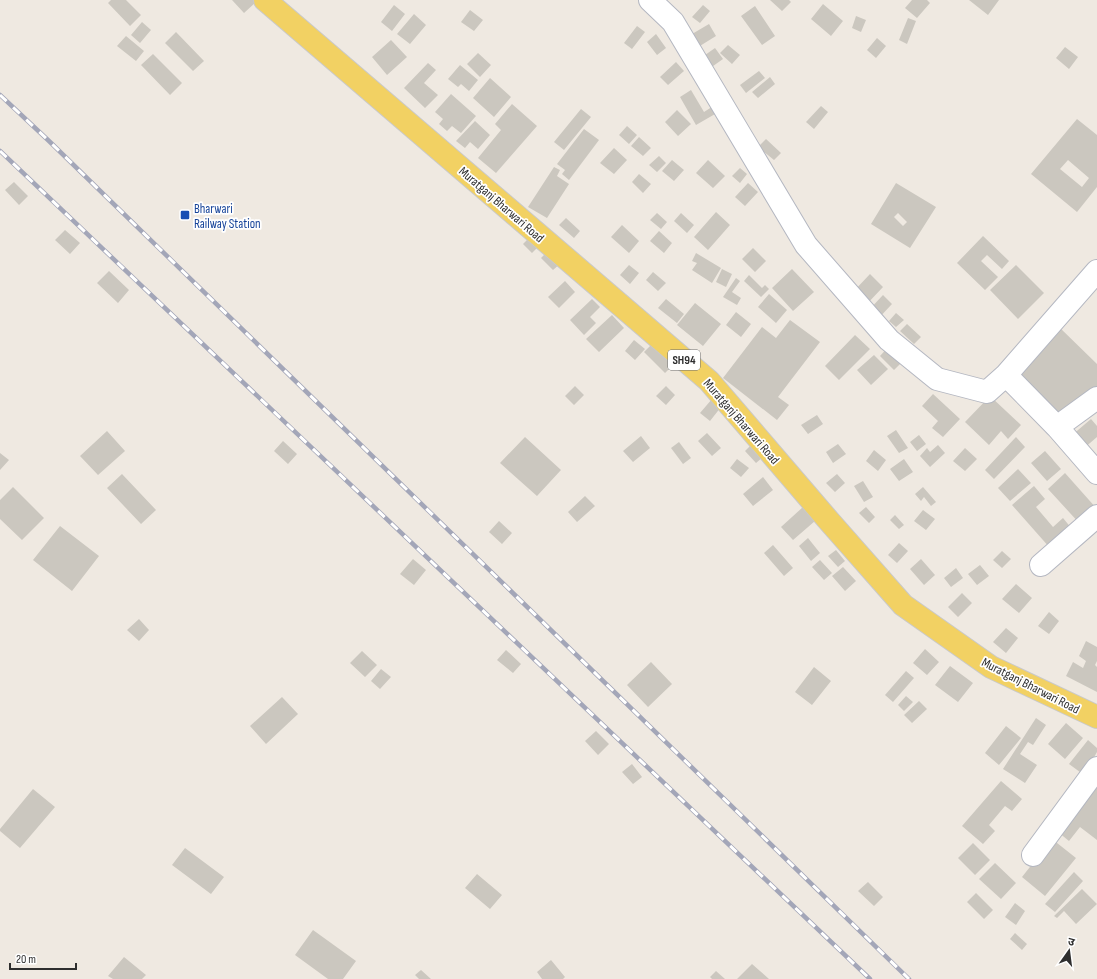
<svg xmlns="http://www.w3.org/2000/svg" width="1097" height="979" font-family="'Sofia Sans Condensed','Noto Sans Devanagari',sans-serif">
	<style>
		.building { fill: #cbc7bf; fill-rule: evenodd }
		.lines { fill: none; stroke-linecap: round; stroke-linejoin: round }
		.street-casing { stroke: #b4b7c1; stroke-width: 24 }
		.primary-casing { stroke: #c9c9c9; stroke-width: 24 }
		.street { stroke: #fff; stroke-width: 22 }
		.primary { stroke: #f2d163; stroke-width: 22 }
		.rail-casing { stroke: #a3a6b8; stroke-width: 4.5 }
		.rail { stroke: #fff; stroke-width: 3; stroke-dasharray: 9; stroke-linecap: butt }
		.transit-dot { fill: #1a4fb4; stroke: #fff; stroke-width: 1.5 }
		.labels { text-anchor: middle; stroke-width: 3.5; stroke-linejoin: round; paint-order: stroke }
		.shield { fill: #fff; stroke: #6d6d6d; stroke-width: 1 }
		.shield-label { font-size: 12px; font-weight: bold; fill: #2e2e2e }
		.street-label { font-size: 13px; fill: #2e2e2e; stroke: #fff }
		.transit-label { font-size: 13px; fill: #164399; stroke: #fff; text-anchor: start }
	</style>
	<rect width="100%" height="100%" fill="#efe9e1"/>
	<!-- building -->
	<path class="building" d="M111,0h15l15,15 -11,11 -22,-23z
		M232,0h22l2,2 -12,11z
		M770,0h19l2,2 -9,9z
		M912,0h15l3,3 -13,15 -12,-10z
		M969,0h30l-11,15z
		M823,4l20,17 -12,15 -20,-17z
		M394,5l11,9 -13,17 -11,-9z
		M703,5l7,6 -10,12 -8,-6z
		M755,6l20,30 -13,9 -21,-29z
		M470,10l13,10 -9,11 -13,-9z
		M414,14l12,11 -16,19 -13,-10z
		M856,16l10,4 -5,12 -9,-4z
		M908,18l8,3 -9,23 -8,-4z
		M142,22l9,8 -11,13 -9,-8z
		M709,24l7,12 -21,13 -8,-12z
		M637,26l8,6 -13,17 -8,-6z
		M176,32l28,29 -11,10 -28,-28z
		M656,34l10,14 -9,7 -10,-13z
		M126,36l18,15 -8,10 -19,-15z
		M877,38l9,8 -10,12 -9,-8z
		M391,40l16,17 -20,18 -15,-18z
		M728,45l12,10 -8,9 -12,-11z
		M1065,47l13,10 -9,12 -13,-11z
		M715,48l8,11 -17,12 -8,-11z
		M478,53l13,12 -11,12 -13,-13z
		M153,54l29,29 -12,12 -29,-30z
		M676,62l8,9 -16,14 -8,-8z
		M428,63l8,7 -12,13 14,12 -13,13 -21,-20z
		M460,65l18,15 -9,11 -8,-7 -3,3 -10,-8z
		M759,71l6,7 -19,15 -6,-8z
		M770,77l5,7 -17,14 -6,-6z
		M490,78l21,19 -17,20 -21,-19z
		M691,90l13,22 14,-9 4,7 -26,15 -16,-28z
		M451,94l25,22 -15,17 -9,-7 -5,5 -8,-7 4,-5 -8,-7z
		M512,104l25,22 -41,47 -18,-15 23,-28 -6,-6z
		M821,106l7,6 -14,17 -8,-7z
		M581,109l10,8 -27,33 -10,-8z
		M677,110l14,14 -13,12 -13,-14z
		M1077,119l20,16v52l-20,25 -46,-38zM1068,160l21,18 -7,9 -22,-18z
		M475,121l15,14 -12,14 -8,-7 -5,6 -9,-7z
		M627,126l10,9 -8,9 -10,-9z
		M584,129l15,11 -30,40 -7,-6 3,-4 -8,-6z
		M639,137l12,11 -8,8 -12,-10z
		M766,139l15,14 -7,7 -16,-13z
		M614,148l13,12 -13,14 -14,-11z
		M659,156l7,7 -9,9 -8,-7z
		M672,160l12,10 -10,11 -12,-10z
		M708,160l17,16 -12,12 -17,-15z
		M554,167l6,3 -3,6 12,8 -22,34 -19,-11z
		M740,168l7,6 -7,9 -8,-7z
		M639,174l12,10 -8,9 -11,-11z
		M14,182l14,14 -9,9 -14,-15z
		M748,183l10,9 -13,14 -10,-9z
		M896,183l40,24 -26,41 -39,-24zM898,213l9,9 -4,4 -9,-9z
		M716,212l14,13 -22,25 -14,-13z
		M657,213l10,9 -6,7 -11,-9z
		M681,213l13,12 -7,8 -13,-12z
		M566,218l14,13 -6,7 -15,-13z
		M622,225l17,16 -10,12 -18,-16z
		M65,230l15,13 -10,11 -15,-14z
		M659,231l13,12 -8,10 -14,-12z
		M531,236l9,9 -8,8 -9,-9z
		M983,236l26,25 -7,8 -15,-14 -6,6 17,16 -13,13 -28,-27z
		M753,248l13,13 -11,11 -13,-13z
		M549,250l12,13 -8,7 -12,-12z
		M696,253l25,15 -9,15 -20,-13 5,-7 -5,-2z
		M629,265l10,8 -9,11 -10,-9z
		M1016,265l28,28 -26,26 -28,-29z
		M722,269l10,5 -6,13 -10,-5z
		M792,269l22,23 -21,19 -21,-23z
		M109,271l20,19 -11,13 -21,-20z
		M653,272l13,11 -8,8 -12,-11z
		M870,274l13,13 -17,18 -13,-13z
		M749,275l13,13 3,-3 4,4 -8,8 -17,-16z
		M736,278l4,3 -8,11 9,6 -4,7 -14,-8z
		M565,281l10,11 -16,16 -11,-11z
		M769,294l18,16 -11,13 -18,-16z
		M883,295l9,9 -15,16 -9,-9z
		M592,299l8,8 -10,10 6,6 -12,12 -14,-15z
		M666,299l18,15 -7,9 -19,-15z
		M695,303l26,21 -18,22 -26,-21z
		M736,312l15,12 -10,13 -15,-12z
		M896,313l8,7 -8,7 -7,-6z
		M612,315l12,13 -25,24 -13,-13z
		M790,320l30,22 -42,55 11,8 -12,15 -54,-42 39,-51 14,11z
		M907,324l14,13 -7,7 -14,-13z
		M1057,325l40,39v30l-38,24 -44,-45z
		M855,335l15,14 -31,31 -14,-14z
		M634,340l11,9 -10,11 -10,-9z
		M655,341l21,21 -11,11 -21,-21z
		M890,345l15,14 -11,11 -14,-14z
		M874,355l14,14 -17,16 -14,-15z
		M575,386l9,9 -10,10 -9,-9z
		M666,386l9,9 -9,10 -10,-9z
		M933,394l27,25 -17,18 -11,-9 6,-7 -16,-15z
		M990,396l31,29 -13,14 -7,-8 -12,14 -24,-23z
		M712,399l9,8 -11,14 -10,-8z
		M817,415l6,9 -15,10 -7,-9z
		M1091,419l6,7v11l-14,12 -12,-13z
		M896,430l12,18 -9,5 -12,-17z
		M107,431l18,20 -27,24 -18,-19z
		M707,433l14,15 -9,8 -14,-15z
		M919,435l7,9 -9,7 -7,-9z
		M641,436l9,12 -17,14 -10,-11z
		M525,437l36,33 -24,26 -37,-33z
		M1016,437l9,10 -31,32 -9,-9z
		M283,441l14,13 -9,10 -14,-13z
		M679,442l12,16 -8,6 -12,-16z
		M838,444l8,10 -13,9 -7,-11z
		M751,445l12,12 -7,6 -11,-12z
		M938,445l7,8 -15,14 -10,-11 7,-8 3,4z
		M965,448l12,11 -12,12 -12,-10z
		M874,450l12,10 -8,11 -12,-10z
		M1045,451l16,18 -14,12 -16,-18z
		M0,453l9,7 -9,10z
		M737,459l12,9 -8,9 -11,-9z
		M904,459l9,13 -14,9 -9,-12z
		M1018,469l13,14 -21,18 -12,-13z
		M1065,473l32,36 -16,16 -33,-36z
		M122,474l34,36 -15,14 -34,-36z
		M837,474l8,9 -10,9 -9,-9z
		M763,477l10,13 -20,16 -10,-12z
		M863,481l10,16 -9,5 -10,-16z
		M1034,486l11,13 -9,8 17,20 10,-9 9,11 -22,19 -38,-43z
		M13,487l31,31 -22,22 -22,-21v-19z
		M923,487l13,15 -5,4 -7,-9 -3,4 -6,-7z
		M585,496l10,10 -18,16 -9,-10z
		M803,507l12,14 -22,19 -12,-13z
		M866,507l9,10 -6,6 -10,-10z
		M923,510l12,9 -9,11 -12,-9z
		M895,515l9,10 -5,4 -9,-9z
		M499,521l13,12 -10,11 -13,-12z
		M60,526l39,30 -27,35 -39,-31z
		M808,538l12,15 -9,8 -12,-15z
		M899,543l9,8 -11,12 -9,-8z
		M773,545l20,23 -9,8 -20,-23z
		M836,550l9,11 -7,6 -10,-11z
		M1002,551l9,8 -9,9 -9,-8z
		M413,559l13,11 -12,15 -14,-11z
		M921,559l14,16 -11,10 -14,-16z
		M820,560l12,13 -8,7 -12,-13z
		M980,565l9,11 -12,9 -9,-11z
		M843,567l13,14 -11,10 -13,-15z
		M956,568l7,10 -12,9 -7,-9z
		M1016,584l16,14 -13,15 -17,-14z
		M962,593l10,10 -14,14 -10,-10z
		M1049,612l10,9 -10,13 -11,-8z
		M139,619l10,11 -10,11 -12,-11z
		M1006,628l12,10 -12,15 -13,-11z
		M1086,641l11,6v14l-2,4 2,2v25l-31,-16 7,-14 10,6 3,-7 -7,-5z
		M925,649l14,13 -12,13 -14,-12z
		M506,650l15,14 -8,9 -16,-13z
		M362,651l15,14 -12,12 -15,-14z
		M651,662l21,22 -24,23 -21,-22z
		M950,666l23,17 -15,19 -23,-17z
		M814,667l17,14 -19,24 -17,-13z
		M381,669l10,8 -11,12 -9,-8z
		M906,671l8,7 -21,24 -8,-7z
		M906,696l7,6 -9,9 -6,-6z
		M282,697l16,17 -32,30 -16,-18z
		M919,701l8,8 -15,14 -8,-8z
		M1036,718l10,7 -13,20 -5,-3 -8,12 17,11 -12,18 -22,-14z
		M1066,723l17,15 -18,21 -17,-15z
		M1006,726l15,12 -22,27 -14,-12z
		M596,731l13,13 -11,11 -13,-14z
		M1088,740l9,8v4l-13,23 -15,-11z
		M632,764l10,13 -9,7 -11,-12z
		M1097,777v63l-17,-13 -11,14 -11,-9z
		M1001,781l21,18 -10,12 -7,-5 -16,19 6,6 -12,13 -21,-18z
		M33,789l22,18 -35,41 -20,-17v-2z
		M1052,839l24,19 -31,38 -23,-19z
		M973,843l17,17 -15,15 -17,-17z
		M185,848l39,29 -13,17 -39,-29z
		M995,863l21,20 -15,16 -22,-20z
		M1074,872l9,9 -28,31 -10,-8z
		M477,874l25,21 -12,14 -25,-21z
		M868,882l15,15 -9,9 -16,-15z
		M1082,889l15,15 -21,20 -12,-13 -7,7 -3,-2z
		M976,893l17,17 -9,9 -17,-17z
		M1015,903l10,8 -9,14 -11,-8z
		M313,930l43,31 -13,18h-15l-33,-24z
		M1015,933l12,11 -5,6 -12,-11z
		M124,957l22,18 -4,4h-29l-5,-3z
		M551,960l14,17 -2,2h-21l-5,-7z
		M752,964l17,15h-32z
		M421,970l10,9h-12l-4,-4z
		M716,971l9,8h-13l-2,-2z"/>
	<g class="lines">
		<!-- street casing -->
		<g class="street-casing">
			<path id="street" d="M650,0l23,22 133,223 83,95 48,39 50,13 19,-17 91,-104
				M1006,375l51,52 40,46
				M1057,427l40,-29
				M1041,565l56,-49
				M1033,855l64,-87"/>
		</g>
		<!-- primary casing -->
		<g class="primary-casing">
			<path id="primary" d="M265,0l444,381 120,140 74,84 88,62 106,50"/>
		</g>
		<!-- street -->
		<use href="#street" class="street"/>
		<!-- primary -->
		<use href="#primary" class="primary"/>
		<!-- rail casing -->
		<g class="rail-casing">
			<path id="rail" d="M0,95l49,46 860,838
				M0,151l870,828"/>
		</g>
		<!-- rail -->
		<use href="#rail" class="rail"/>
	</g>
	<!-- markers -->
	<rect class="transit-dot" x="180" y="210" width="10" height="10" rx="2"/>
	<g class="labels">
		<!-- shield labels -->
		<rect class="shield" x="668" y="350" width="32" height="20" rx="3"/>
		<g class="shield-label">
			<text x="684" y="364">SH94</text>
		</g>
		<!-- street labels -->
		<g class="street-label">
			<text transform="translate(502 204) rotate(41)" y="5">Muratganj Bharwari Road</text>
			<text transform="translate(742 421) rotate(49)" y="5">Muratganj Bharwari Road</text>
			<text transform="translate(1031 685) rotate(27)" y="5">Muratganj Bharwari Road</text>
		</g>
		<!-- transit labels -->
		<g class="transit-label">
			<text x="194" y="213">Bharwari<tspan x="194" dy="15">Railway Station</tspan></text>
		</g>
	</g>
	<!-- north arrow -->
	<g transform="translate(1069 951) rotate(14)" stroke="#ffffff" stroke-width="3" paint-order="stroke">
	<path d="M0-3L7 15L0 10L-7 15Z" fill="#2e2e2e"/>
	<text y="-6" font-size="11" font-weight="bold" text-anchor="middle" fill="#2e2e2e">उ</text>
	</g>
	<!-- scale -->
	<path d="M10 963v6h66v-6" fill="none" stroke="#2e2e2e" stroke-width="2"/>
	<text x="16" y="963" font-size="12" fill="#2e2e2e" stroke="#ffffff" stroke-width="3" paint-order="stroke">20 m</text>
</svg>
